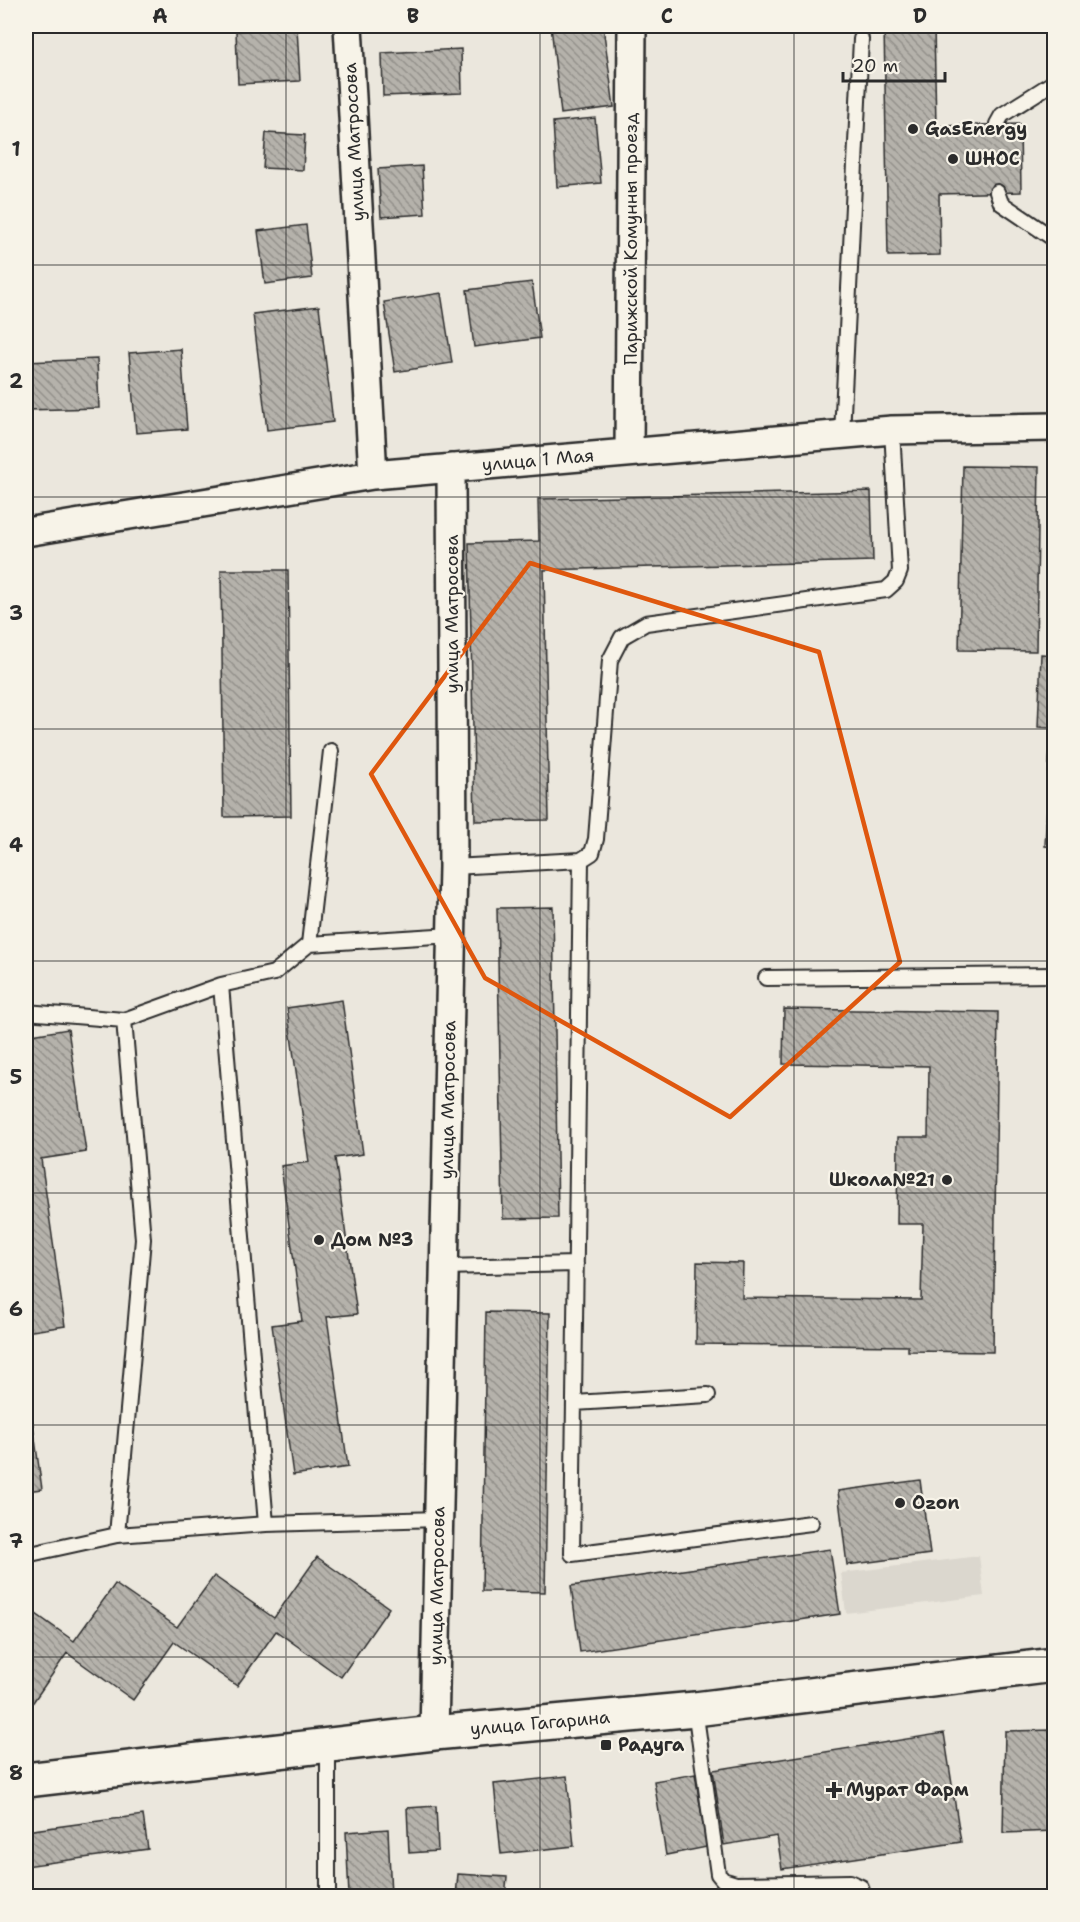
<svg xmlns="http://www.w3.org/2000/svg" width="1080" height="1922" font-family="'Shantell Sans',sans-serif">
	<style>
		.built { fill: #dbd7ce }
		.building { fill: url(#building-back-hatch); stroke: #2b2b2b; stroke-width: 1.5 }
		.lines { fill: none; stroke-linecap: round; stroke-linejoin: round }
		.lane-casing { stroke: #2b2b2b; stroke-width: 18 }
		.street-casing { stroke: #2b2b2b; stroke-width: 32 }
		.secondary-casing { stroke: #2b2b2b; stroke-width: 38 }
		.lane { stroke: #f7f3e8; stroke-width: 14 }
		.street { stroke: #f7f3e8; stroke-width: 27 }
		.secondary { stroke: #f7f3e8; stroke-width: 33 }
		.marked { fill: none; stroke: #df570e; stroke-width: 4.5; stroke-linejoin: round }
		.grid { fill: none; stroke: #2b2b2b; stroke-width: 1.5; stroke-opacity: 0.55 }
		.poi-dot { fill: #2b2b2b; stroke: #f7f3e8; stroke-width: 2 }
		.labels { text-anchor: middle; stroke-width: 4.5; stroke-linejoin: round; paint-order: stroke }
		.poi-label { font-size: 18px; font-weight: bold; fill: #2b2b2b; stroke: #f7f3e8; text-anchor: start }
		.street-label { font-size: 18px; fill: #2b2b2b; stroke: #f7f3e8 }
		.neatline { fill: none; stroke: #2b2b2b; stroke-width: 2 }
		.grid-label { font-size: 20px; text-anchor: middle; font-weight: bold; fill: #2b2b2b }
	</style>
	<defs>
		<pattern id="building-back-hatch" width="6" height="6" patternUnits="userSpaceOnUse" patternTransform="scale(1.5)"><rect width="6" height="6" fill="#b5b2ab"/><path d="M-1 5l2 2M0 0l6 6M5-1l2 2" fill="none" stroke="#93918b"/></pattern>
	</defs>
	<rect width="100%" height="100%" fill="#ebe7dd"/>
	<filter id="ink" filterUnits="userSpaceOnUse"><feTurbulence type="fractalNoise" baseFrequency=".0167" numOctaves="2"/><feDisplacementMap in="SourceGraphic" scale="12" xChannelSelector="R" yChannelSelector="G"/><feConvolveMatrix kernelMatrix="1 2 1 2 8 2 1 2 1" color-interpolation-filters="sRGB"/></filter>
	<g filter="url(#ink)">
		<!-- built -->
		<path class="built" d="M979,1556l5,40 -138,17 -5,-40z"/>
		<!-- building -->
		<path class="building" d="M551,26h52l11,81 -53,7z
			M884,26h50l2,100 84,-2 1,68 -82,2 1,61 -52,1z
			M297,28l3,53 -62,3 -2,-53z
			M461,49l1,44 -79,3 -1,-43z
			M595,118l6,65 -44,4 -4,-65z
			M266,133l39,2 -2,35 -40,-2z
			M422,166l3,48 -44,3 -3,-48z
			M306,225l6,53 -47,6 -7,-53z
			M532,282l8,56 -66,9 -7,-57z
			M441,293l11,70 -57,9 -11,-70z
			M319,306l14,116 -66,8 -14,-116z
			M181,349l6,80 -51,4 -7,-80z
			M97,359l2,49 -72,2 -1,-48z
			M963,466l76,1 -3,184 -77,-1z
			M871,491l2,70 -329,9 5,250 -74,1 -6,-278 70,-2 -1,-42z
			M221,570h67l3,246 -67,1z
			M1041,654l13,1v73l-16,-1z
			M1050,744h4v103l-9,-1z
			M553,907l5,311 -55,1 -6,-311z
			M342,1000l21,154 -28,4 22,156 -30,3 21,150 -55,8 -21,-150 30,-4 -21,-155 28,-4 -22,-154z
			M784,1009l214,3 -5,340 -85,-1v-5l-212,-2 1,-82 46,1 -1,35 179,2 2,-76h-26l1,-87h30l1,-71 -146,-2z
			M68,1029l18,123 -45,7 24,167 -39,6v-296z
			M486,1312l64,1 -5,279 -63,-1z
			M26,1375l16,114 -16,2z
			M920,1480l10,74 -83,11 -9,-74z
			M830,1549l10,65 -260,38 -9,-66z
			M317,1557l72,51 -48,69 -65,-46 -39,55 -63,-44 -41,58 -66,-47 -38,55 -3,-3v-98l48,34 41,-57 62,43 37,-51 60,42z
			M1054,1730v101l-51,2 2,-102z
			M944,1733l17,109 -179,27 -5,-33 -53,9 -11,-75z
			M695,1774l12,73 -41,8 -12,-74z
			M567,1776l7,70 -73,8 -7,-70z
			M436,1806l2,45 -29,2 -2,-45z
			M143,1815l5,34 -122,17v-35z
			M388,1829l3,67h-42l-3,-64z
			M458,1874l49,3 -2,19h-49z"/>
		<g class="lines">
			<!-- lane casing -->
			<g class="lane-casing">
				<path id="lane" d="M997,124l5,-9 52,-33
					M997,192l4,11 53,36
					M842,434l19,-395
					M581,860l-9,694 239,-31
					M453,867l128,-7 11,-7 4,-14 14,-179 12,-23 24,-14 240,-33 10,-9 4,-10 -8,-141
					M309,944l22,-193
					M766,978l288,-3
					M221,985l45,539
					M26,1012l98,8 97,-35 53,-12 35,-29 143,-9
					M444,1267l132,-3
					M574,1403l134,-8
					M117,1535l26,-296 -19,-219
					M26,1555l91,-20 149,-11 173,-5
					M695,1709l23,165 5,6 13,4 114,-2 11,5 2,9
					M328,1745v151"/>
			</g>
			<!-- street casing -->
			<g class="street-casing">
				<path id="street" d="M348,26l25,449
					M629,452l3,-426
					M26,532l347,-57 519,-45 162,-3
					M434,1733l19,-866 -2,-399"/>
			</g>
			<!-- secondary casing -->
			<g class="secondary-casing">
				<path id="secondary" d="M26,1780l408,-47 261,-24 359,-44"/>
			</g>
			<!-- lane -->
			<use href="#lane" class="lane"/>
			<!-- street -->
			<use href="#street" class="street"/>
			<!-- secondary -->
			<use href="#secondary" class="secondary"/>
		</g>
	</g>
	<!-- marked area -->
	<path class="marked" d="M530,563l289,89 81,310 -170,155 -245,-139 -114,-204z"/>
	<!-- grid -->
	<path class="grid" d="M286,26v1870M540,26v1870M794,26v1870M26,265h1028M26,497h1028M26,729h1028M26,961h1028M26,1193h1028M26,1425h1028M26,1657h1028"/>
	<!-- markers -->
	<g class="poi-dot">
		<circle cx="913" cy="129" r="6"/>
		<circle cx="953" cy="159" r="6"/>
		<circle cx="947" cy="1180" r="6"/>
		<circle cx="319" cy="1240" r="6"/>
		<circle cx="900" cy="1503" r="6"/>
		<rect x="600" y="1739" width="12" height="12" rx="3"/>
		<path d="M831 1781h6v6h6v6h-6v6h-6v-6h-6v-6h6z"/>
	</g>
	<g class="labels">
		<!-- poi labels -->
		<g class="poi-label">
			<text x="925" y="135">GasEnergy</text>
			<text x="965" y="165">ШНОС</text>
			<text x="935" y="1186" text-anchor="end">Школа№21</text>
			<text x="331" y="1246">Дом №3</text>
			<text x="912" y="1509">Ozon</text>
			<text x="618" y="1751">Радуга</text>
			<text x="846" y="1796">Мурат Фарм</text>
		</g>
		<!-- street labels -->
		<g class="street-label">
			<text transform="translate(354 142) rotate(-93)" y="6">улица Матросова</text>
			<text transform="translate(631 239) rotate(-90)" y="6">Парижской Комунны проезд</text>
			<text transform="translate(538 460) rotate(-5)" y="6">улица 1 Мая</text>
			<text transform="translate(452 614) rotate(-90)" y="6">улица Матросова</text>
			<text transform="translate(448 1100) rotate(-89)" y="6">улица Матросова</text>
			<text transform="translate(437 1586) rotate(-89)" y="6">улица Матросова</text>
			<text transform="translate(540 1723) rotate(-5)" y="6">улица Гагарина</text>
		</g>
	</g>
	<!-- margin -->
	<rect width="1080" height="1922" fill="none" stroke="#f7f3e8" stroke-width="66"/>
	<!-- scale -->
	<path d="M843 72v9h102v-9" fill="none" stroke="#2b2b2b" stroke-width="3"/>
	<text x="852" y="72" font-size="18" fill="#2b2b2b" stroke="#f7f3e8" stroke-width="4.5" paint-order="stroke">20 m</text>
	<rect x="33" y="33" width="1014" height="1856" class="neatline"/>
	<g class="grid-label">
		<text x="160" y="23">A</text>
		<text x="413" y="23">B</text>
		<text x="667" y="23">C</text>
		<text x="920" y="23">D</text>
		<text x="16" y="156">1</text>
		<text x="16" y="388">2</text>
		<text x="16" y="620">3</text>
		<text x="16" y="852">4</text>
		<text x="16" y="1084">5</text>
		<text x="16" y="1316">6</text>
		<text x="16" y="1548">7</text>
		<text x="16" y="1780">8</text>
	</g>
</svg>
